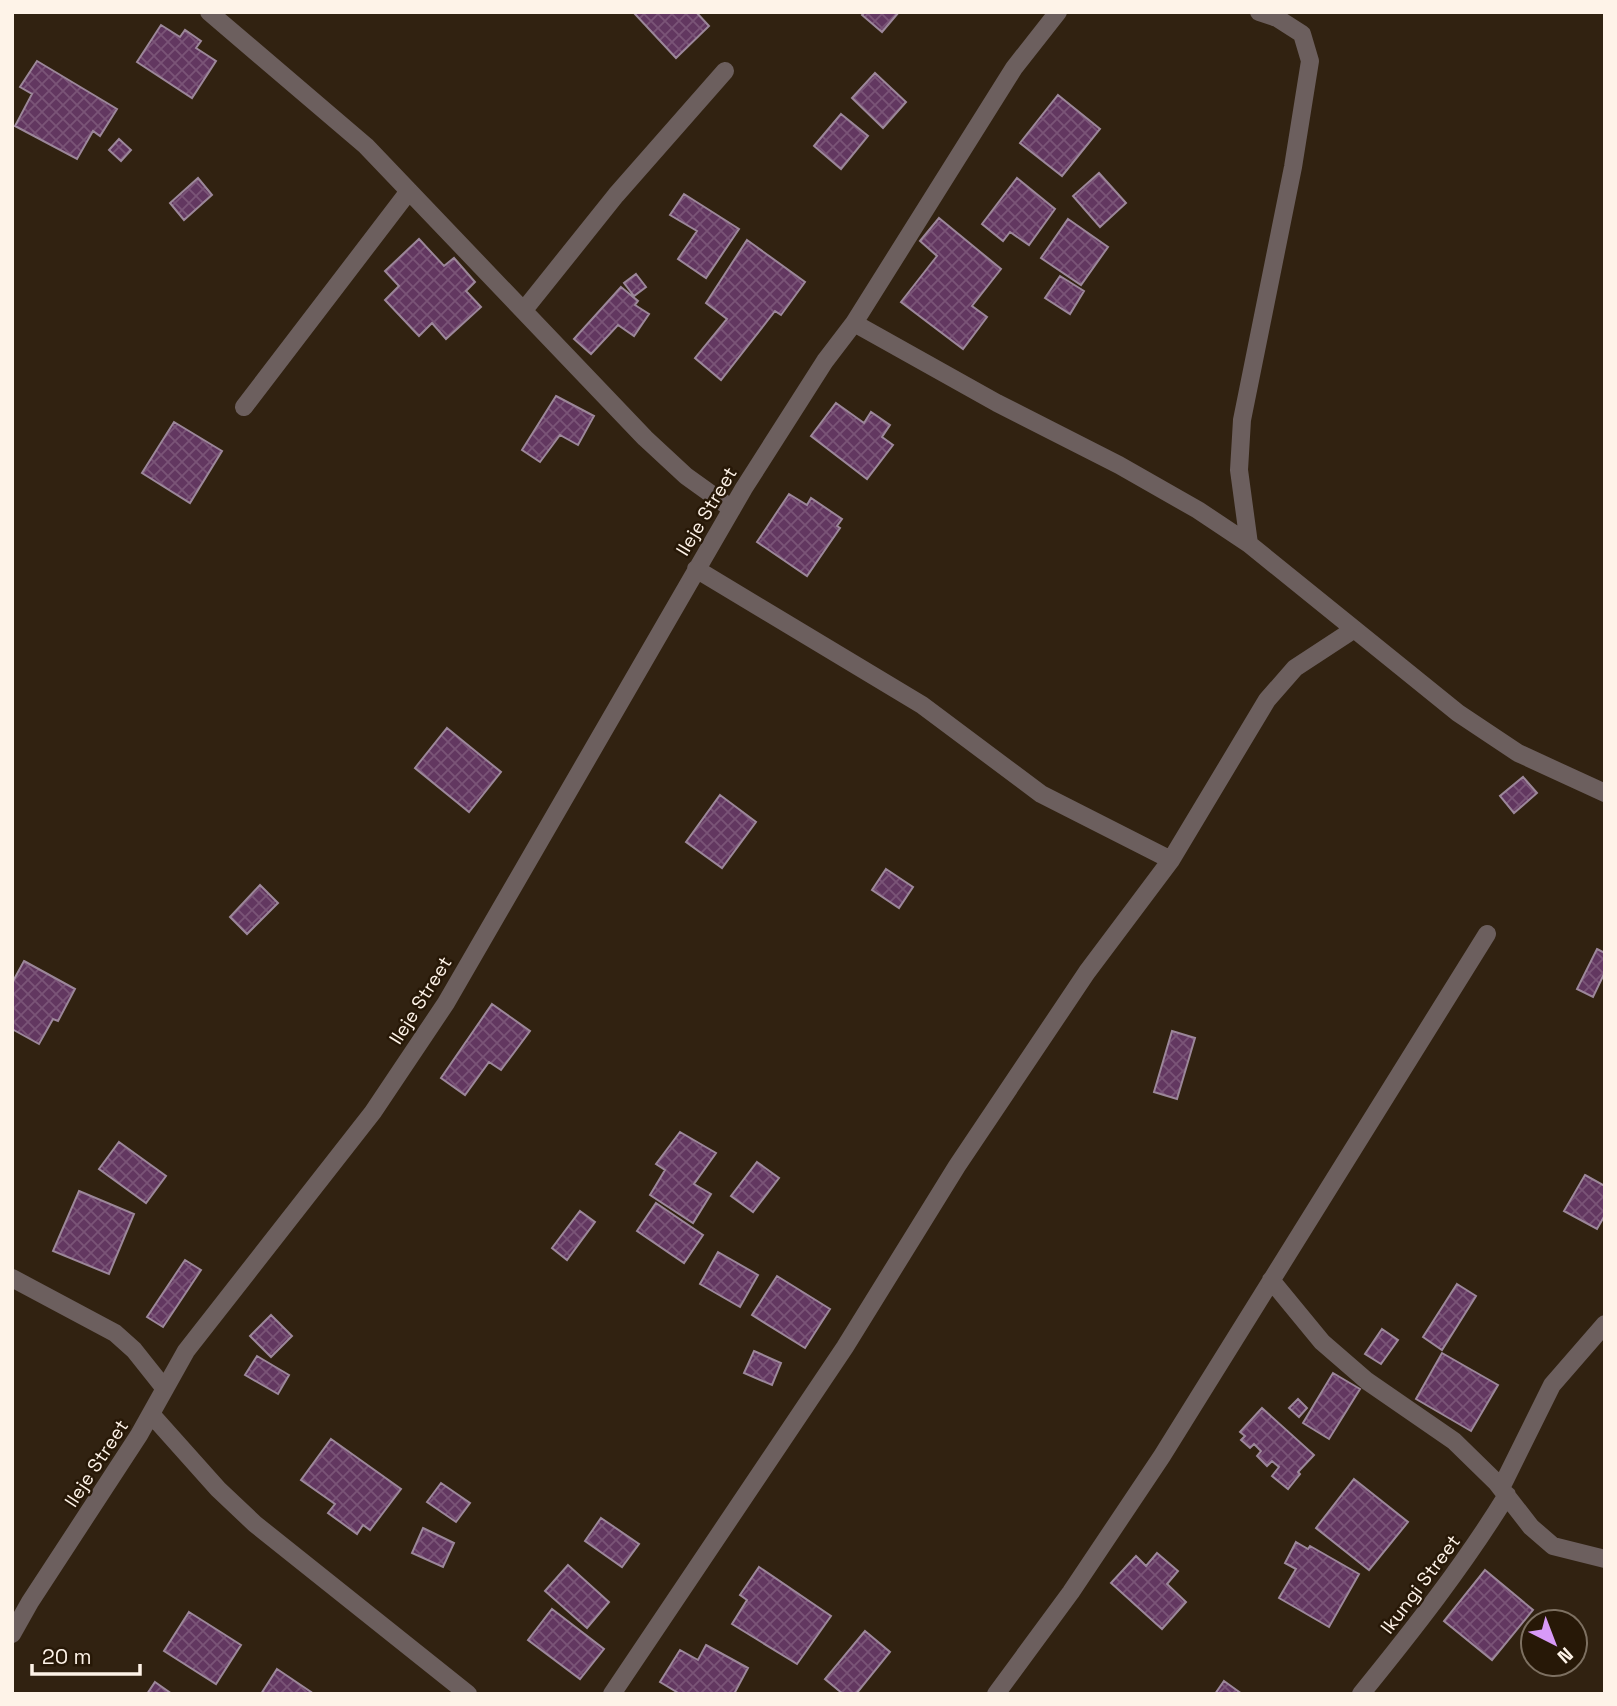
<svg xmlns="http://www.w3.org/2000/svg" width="1617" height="1706" font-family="'Space Grotesk',sans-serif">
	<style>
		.building { fill: url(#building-cross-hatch); stroke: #9c879a; stroke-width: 2 }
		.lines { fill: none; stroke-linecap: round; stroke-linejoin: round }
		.street { stroke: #6c5f5e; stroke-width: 18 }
		.labels { text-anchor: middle; stroke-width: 5; stroke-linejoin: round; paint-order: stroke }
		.street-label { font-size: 19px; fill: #fef3e8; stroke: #271807 }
	</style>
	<defs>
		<pattern id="building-cross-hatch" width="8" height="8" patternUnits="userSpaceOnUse" patternTransform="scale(1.75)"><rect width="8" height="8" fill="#623760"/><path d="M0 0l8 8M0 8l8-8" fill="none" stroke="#7a5477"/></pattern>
	</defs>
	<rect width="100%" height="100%" fill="#312211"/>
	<!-- building -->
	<path class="building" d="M696,12l13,14 -33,32 -42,-45z
		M865,12h34l-17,20 -20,-17z
		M161,25l19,12 5,-7 16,11 -5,7 20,13 -24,37 -55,-36z
		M37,61l80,48 -17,27 -7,-5 -16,28 -62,-33 17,-32 -12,-7z
		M875,73l31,29 -23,26 -31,-30z
		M1058,95l42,34 -38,47 -42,-33z
		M841,114l27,22 -27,33 -27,-23z
		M119,139l12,11 -10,11 -12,-11z
		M1099,173l27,30 -26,24 -27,-31z
		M198,178l14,17 -28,25 -14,-17z
		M1017,178l38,31 -26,36 -19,-13 -7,9 -21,-17z
		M684,194l55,35 -33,49 -28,-19 19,-28 -27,-16z
		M939,218l62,51 -29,37 15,11 -24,32 -62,-47 36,-46 -17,-15z
		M1068,219l40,28 -27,38 -40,-27z
		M419,239l25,27 10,-8 21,24 -9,9 15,16 -35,32 -14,-16 -13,13 -34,-36 14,-14 -14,-15z
		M747,240l58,42 -24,33 -6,-4 -54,69 -26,-22 32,-39 -21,-16z
		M636,274l10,13 -12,9 -10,-13z
		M1060,276l24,15 -14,23 -25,-16z
		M621,287l17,14 -3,4 14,9 -15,22 -16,-11 -27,29 -17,-15z
		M556,396l38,20 -16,29 -18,-10 -20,27 -18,-12z
		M836,403l28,20 7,-11 19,13 -8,12 11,8 -26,34 -56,-43z
		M174,422l48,29 -32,52 -48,-30z
		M789,494l18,11 4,-7 31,21 -5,7 3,2 -33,48 -50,-34z
		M447,728l54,44 -32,40 -54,-44z
		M1523,777l14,16 -23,20 -14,-17z
		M720,795l36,27 -34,46 -36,-26z
		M886,869l27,18 -14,21 -27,-18z
		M260,885l18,18 -31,31 -17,-17z
		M1597,949l8,4v19l-12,25 -16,-8z
		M24,961l51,28 -17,32 -5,-2 -14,25 -27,-15v-46z
		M492,1004l38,27 -29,39 -12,-8 -24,33 -24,-17z
		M1172,1031l23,7 -18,61 -23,-7z
		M680,1132l36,21 -22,31 17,10 -18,29 -43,-28 15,-25 -9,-6z
		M119,1142l47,34 -20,27 -47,-34z
		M757,1162l22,16 -26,34 -22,-16z
		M1585,1175l20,11v29l-8,14 -33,-18z
		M79,1191l55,23 -25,60 -56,-23z
		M656,1203l47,32 -19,28 -47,-32z
		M580,1211l15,11 -28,38 -15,-12z
		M718,1252l40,23 -18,32 -40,-23z
		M185,1260l16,10 -38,57 -16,-10z
		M777,1276l53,33 -25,39 -53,-33z
		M1457,1284l19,12 -34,54 -19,-13z
		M271,1315l21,21 -21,21 -21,-21z
		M1382,1329l16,11 -17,24 -16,-10z
		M754,1351l27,12 -9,22 -28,-12z
		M1442,1353l56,32 -27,46 -55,-32z
		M257,1356l32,19 -11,19 -33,-19z
		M1333,1373l27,16 -31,50 -26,-16z
		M1298,1399l9,9 -8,9 -10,-9z
		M1262,1408l52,47 -16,17 2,2 -12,15 -16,-13 7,-9 -7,-6 -5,5 -10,-10 4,-5 -7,-7 -4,4 -9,-8 4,-4 -5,-4z
		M331,1439l70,50 -31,41 -7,-5 -6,9 -29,-21 7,-9 -34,-24z
		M1354,1479l54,43 -39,48 -53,-42z
		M441,1483l29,20 -14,19 -29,-20z
		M601,1518l38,26 -17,23 -37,-26z
		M423,1528l31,15 -11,24 -31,-14z
		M1296,1542l12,7 2,-3 49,28 -30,53 -50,-29 17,-29 -11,-6z
		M1157,1553l21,18 -11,13 19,18 -24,27 -51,-46 25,-27 10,10z
		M568,1565l41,37 -22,26 -42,-37z
		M759,1567l72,49 -34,48 -65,-40 15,-24 -7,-5z
		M1485,1570l48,40 -41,50 -48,-39z
		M552,1609l52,40 -24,30 -52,-39z
		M189,1612l52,33 -25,39 -52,-33z
		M865,1631l25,21 -34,42h-13l-18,-15z
		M706,1645l42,23 -14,26h-54l-20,-12 20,-32 18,10z
		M277,1669l37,25h-53z
		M1224,1681l18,13h-27z
		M155,1682l17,12h-25z"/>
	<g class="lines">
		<!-- street -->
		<path class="street" d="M209,12l157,134 279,292 41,38 46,33
			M524,310l92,-115 109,-124
			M854,323l143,80 122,62 79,45 51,34 209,169 60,40 87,40
			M244,407l165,-216
			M1249,544l-10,-74 3,-50 51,-253 17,-106 -8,-27 -25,-16 -18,-6
			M696,569l226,136 119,89 130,66
			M12,1278l103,55 19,17 31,39
			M1271,1280l51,62 45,39 87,60 42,41 35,45 22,19 52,13
			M151,1414l67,75 37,35 213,170
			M1501,1488l51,-103 53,-61
			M12,1634l18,-32 109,-167 47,-84 187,-239 73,-109 298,-515 81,-127 29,-38 160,-255 44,-56
			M612,1694l233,-347 112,-181 130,-194 84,-112 96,-160 28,-32 58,-38
			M996,1694l75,-102 91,-136 325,-522
			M1361,1694c52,-64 103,-129 146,-199"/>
	</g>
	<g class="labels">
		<!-- street labels -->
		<g class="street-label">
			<text transform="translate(706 511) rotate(-59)" y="7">Ileje Street</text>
			<text transform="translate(420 1000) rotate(-58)" y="7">Ileje Street</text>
			<text transform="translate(96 1463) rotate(-57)" y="7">Ileje Street</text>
			<text transform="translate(1420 1584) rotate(-53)" y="7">Ikungi Street</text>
		</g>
	</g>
	<!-- border -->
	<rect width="1617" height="1706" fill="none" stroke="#fef3e8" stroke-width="28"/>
	<!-- north arrow -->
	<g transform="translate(1554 1643) rotate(138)"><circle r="33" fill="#271807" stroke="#7d7061" stroke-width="2"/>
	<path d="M0-5L12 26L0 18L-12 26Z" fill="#d89af8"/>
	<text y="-10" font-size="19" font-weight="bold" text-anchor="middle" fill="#fef3e8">N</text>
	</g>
	<!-- scale -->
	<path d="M32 1664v10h108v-10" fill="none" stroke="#fef3e8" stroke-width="3.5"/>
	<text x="42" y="1664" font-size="21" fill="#fef3e8" stroke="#271807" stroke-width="5" paint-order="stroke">20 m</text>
</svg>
